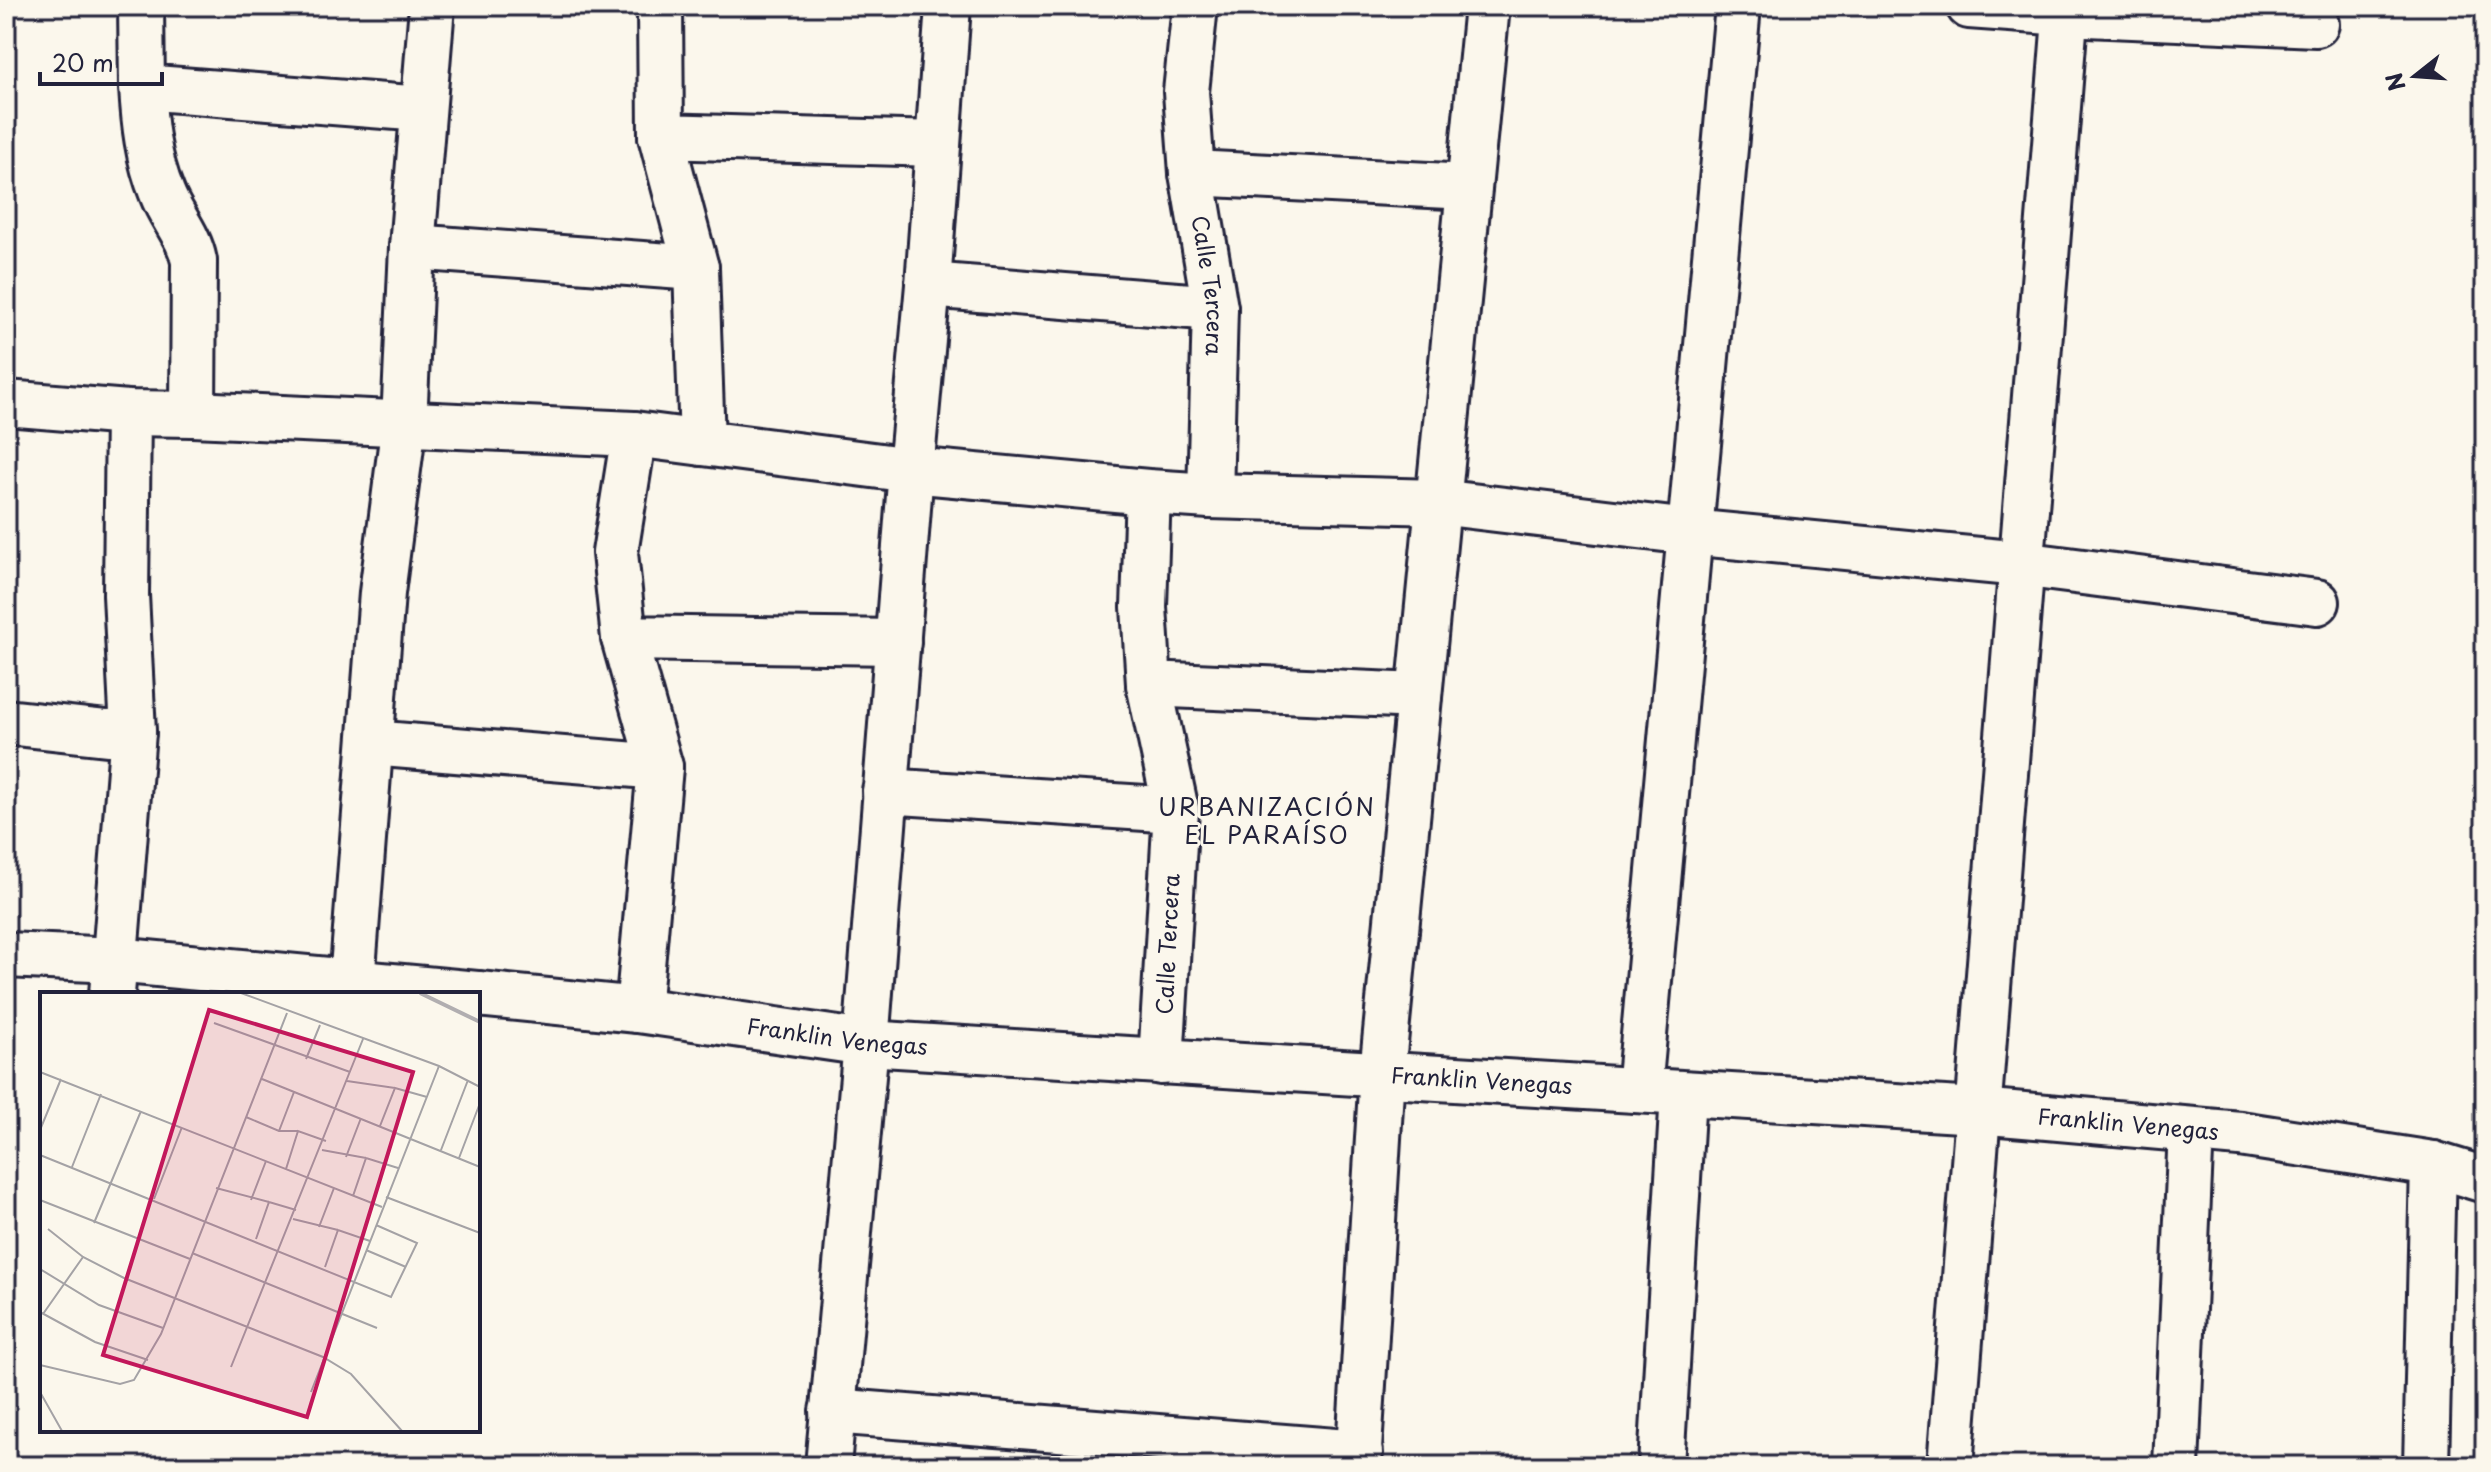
<svg xmlns="http://www.w3.org/2000/svg" width="2491" height="1472" font-family="'Playpen Sans',sans-serif">
	<style>
		.lines { fill: none; stroke-linecap: round; stroke-linejoin: round }
		.street-casing { stroke: #22223b; stroke-width: 50 }
		.street { stroke: #fbf7ec; stroke-width: 44 }
		.labels { text-anchor: middle; stroke-width: 6; stroke-linejoin: round; paint-order: stroke }
		.street-label { font-size: 22px; fill: #22223b; stroke: #fbf7ec }
		.neighbourhood-label { font-size: 24px; letter-spacing: 2px; fill: #22223b; stroke: #fbf7ec }
		.inset-river { fill: none; stroke: #b1aeb0; stroke-width: 4 }
		.inset-road { fill: none; stroke: #a4a2a5; stroke-width: 2 }
		.view { fill: #c2185b; fill-opacity: 0.15; stroke: #c2185b; stroke-width: 4 }
		.inset-edge { fill: none; stroke: #22223b; stroke-width: 4 }
	</style>
	<rect width="100%" height="100%" fill="#fbf7ec"/>
	<filter id="ink" filterUnits="userSpaceOnUse"><feTurbulence type="fractalNoise" baseFrequency=".0125" numOctaves="2"/><feDisplacementMap in="SourceGraphic" scale="16" xChannelSelector="R" yChannelSelector="G"/><feConvolveMatrix kernelMatrix="1 2 1 2 8 2 1 2 1" color-interpolation-filters="sRGB"/></filter>
	<g filter="url(#ink)">
		<g class="lines">
			<!-- street casing -->
			<g class="street-casing">
				<g id="street">
					<path d="M141,6l1,81 281,22"/>
					<path d="M660,6l1,130 277,8"/>
					<path d="M1195,6l-9,86 6,81 277,14"/>
					<path d="M1969,6l95,7 252,11"/>
					<path d="M142,87c2,36 6,72 20,106 9,24 27,42 32,68l-1,153"/>
					<path d="M661,136l35,132 6,175"/>
					<path id="s1" d="M1192,173l23,135 -5,188"/>
					<path d="M412,247l284,21"/>
					<path d="M928,285l287,23"/>
					<path d="M6,403l122,10 65,1 441,20 277,36 237,22 62,4 228,6 251,30 332,32 296,38"/>
					<path d="M634,434l-19,119 9,85 274,4"/>
					<path d="M1148,492l-4,115 5,77 270,12"/>
					<path d="M624,638l36,129 -22,243"/>
					<path d="M1149,684l27,126 -15,252"/>
					<path d="M6,722l101,11 26,-1"/>
					<path d="M371,743l289,24"/>
					<path d="M885,791l291,19"/>
					<path d="M6,955l109,5 362,34"/>
					<path d="M352,982l30,-389 22,-170 8,-176 20,-241"/>
					<path d="M112,994l21,-262 -7,-137 2,-182"/>
					<path id="s2" d="M478,994l160,16 228,33 1112,68 262,23 193,30 52,16"/>
					<path d="M1639,1090l99,-1084"/>
					<path d="M832,1411l528,42"/>
					<path d="M828,1466l38,-423 45,-573 17,-185 20,-279"/>
					<path d="M1358,1466l24,-393 105,-1067"/>
					<path d="M1661,1466l22,-372"/>
					<path d="M1950,1466l116,-1460"/>
					<path d="M2176,1466l15,-336"/>
					<path d="M2426,1466l7,-302"/>
				</g>
			</g>
			<!-- street -->
			<use href="#street" class="street"/>
		</g>
	</g>
	<g class="labels">
		<!-- street labels -->
		<g class="street-label">
			<text dy="8" stroke="none"><textPath href="#s1" startOffset="114">Calle Tercera</textPath></text>
			<text transform="translate(1168 944) rotate(-87)" y="8">Calle Tercera</text>
			<text dy="8" stroke="none"><textPath href="#s2" startOffset="362">Franklin Venegas</textPath></text>
			<text dy="8" stroke="none"><textPath href="#s2" startOffset="1008">Franklin Venegas</textPath></text>
			<text dy="8" stroke="none"><textPath href="#s2" startOffset="1656">Franklin Venegas</textPath></text>
		</g>
		<!-- neighbourhood labels -->
		<g class="neighbourhood-label">
			<text x="1267" y="816">URBANIZACIÓN<tspan x="1267" dy="28">EL PARAÍSO</tspan></text>
		</g>
	</g>
	<!-- overview -->
	<g transform="translate(40 992)">
		<rect width="440" height="440" fill="#fbf7ec"/>
		<path class="inset-river" d="M380,1l60,29"/>
		<path class="inset-road" d="M201,1l198,73 41,21M174,31l136,49M266,67l14,-34M0,80l342,135M222,87l218,88M307,89l48,7M206,125l33,14h19M340,134l15,-38 32,9M0,138l21,-51M239,139l15,-39M282,158l44,8M401,158l27,-70M0,163l351,142 26,-54 -41,-18M306,165l15,-39M419,166l21,-55M32,175l29,-73M246,177l12,-38 28,10M176,196l53,14M313,204l13,-38 32,10M346,205l94,36M114,207l28,-72M0,208l150,59M211,208l15,-39M253,227l45,11M54,231l47,-112M279,235l15,-39M8,237l35,28 41,21 199,79 28,17 51,57M216,247l13,-37 27,8M326,258l40,17M152,261l185,75M285,275l13,-37 32,11M0,277l59,36 64,23M0,320l55,30 53,18M3,322l40,-57M0,373l80,19 14,-4 27,-46 126,-321M191,375l132,-328M0,400l22,39M271,400l128,-326"/>
		<path class="view" d="M169,18l204,62 -106,345 -204,-62z"/>
		<rect width="440" height="440" class="inset-edge"/>
	</g>
	<!-- margin -->
	<rect width="2491" height="1472" fill="none" stroke="#fbf7ec" stroke-width="32"/>
	<rect x="16" y="16" width="2459" height="1440" fill="none" stroke="#22223b" stroke-width="3" filter="url(#ink)"/>
	<!-- north arrow -->
	<g transform="translate(2415 76) rotate(253)" stroke="#fbf7ec" stroke-width="6" paint-order="stroke">
	<path d="M0-6L14 30L0 20L-14 30Z" fill="#22223b"/>
	<text y="-12" font-size="22" font-weight="bold" text-anchor="middle" fill="#22223b">N</text>
	</g>
	<!-- scale -->
	<path d="M40 72v12h122v-12" fill="none" stroke="#22223b" stroke-width="4"/>
	<text x="52" y="72" font-size="24" fill="#22223b" stroke="#fbf7ec" stroke-width="6" paint-order="stroke">20 m</text>
</svg>
